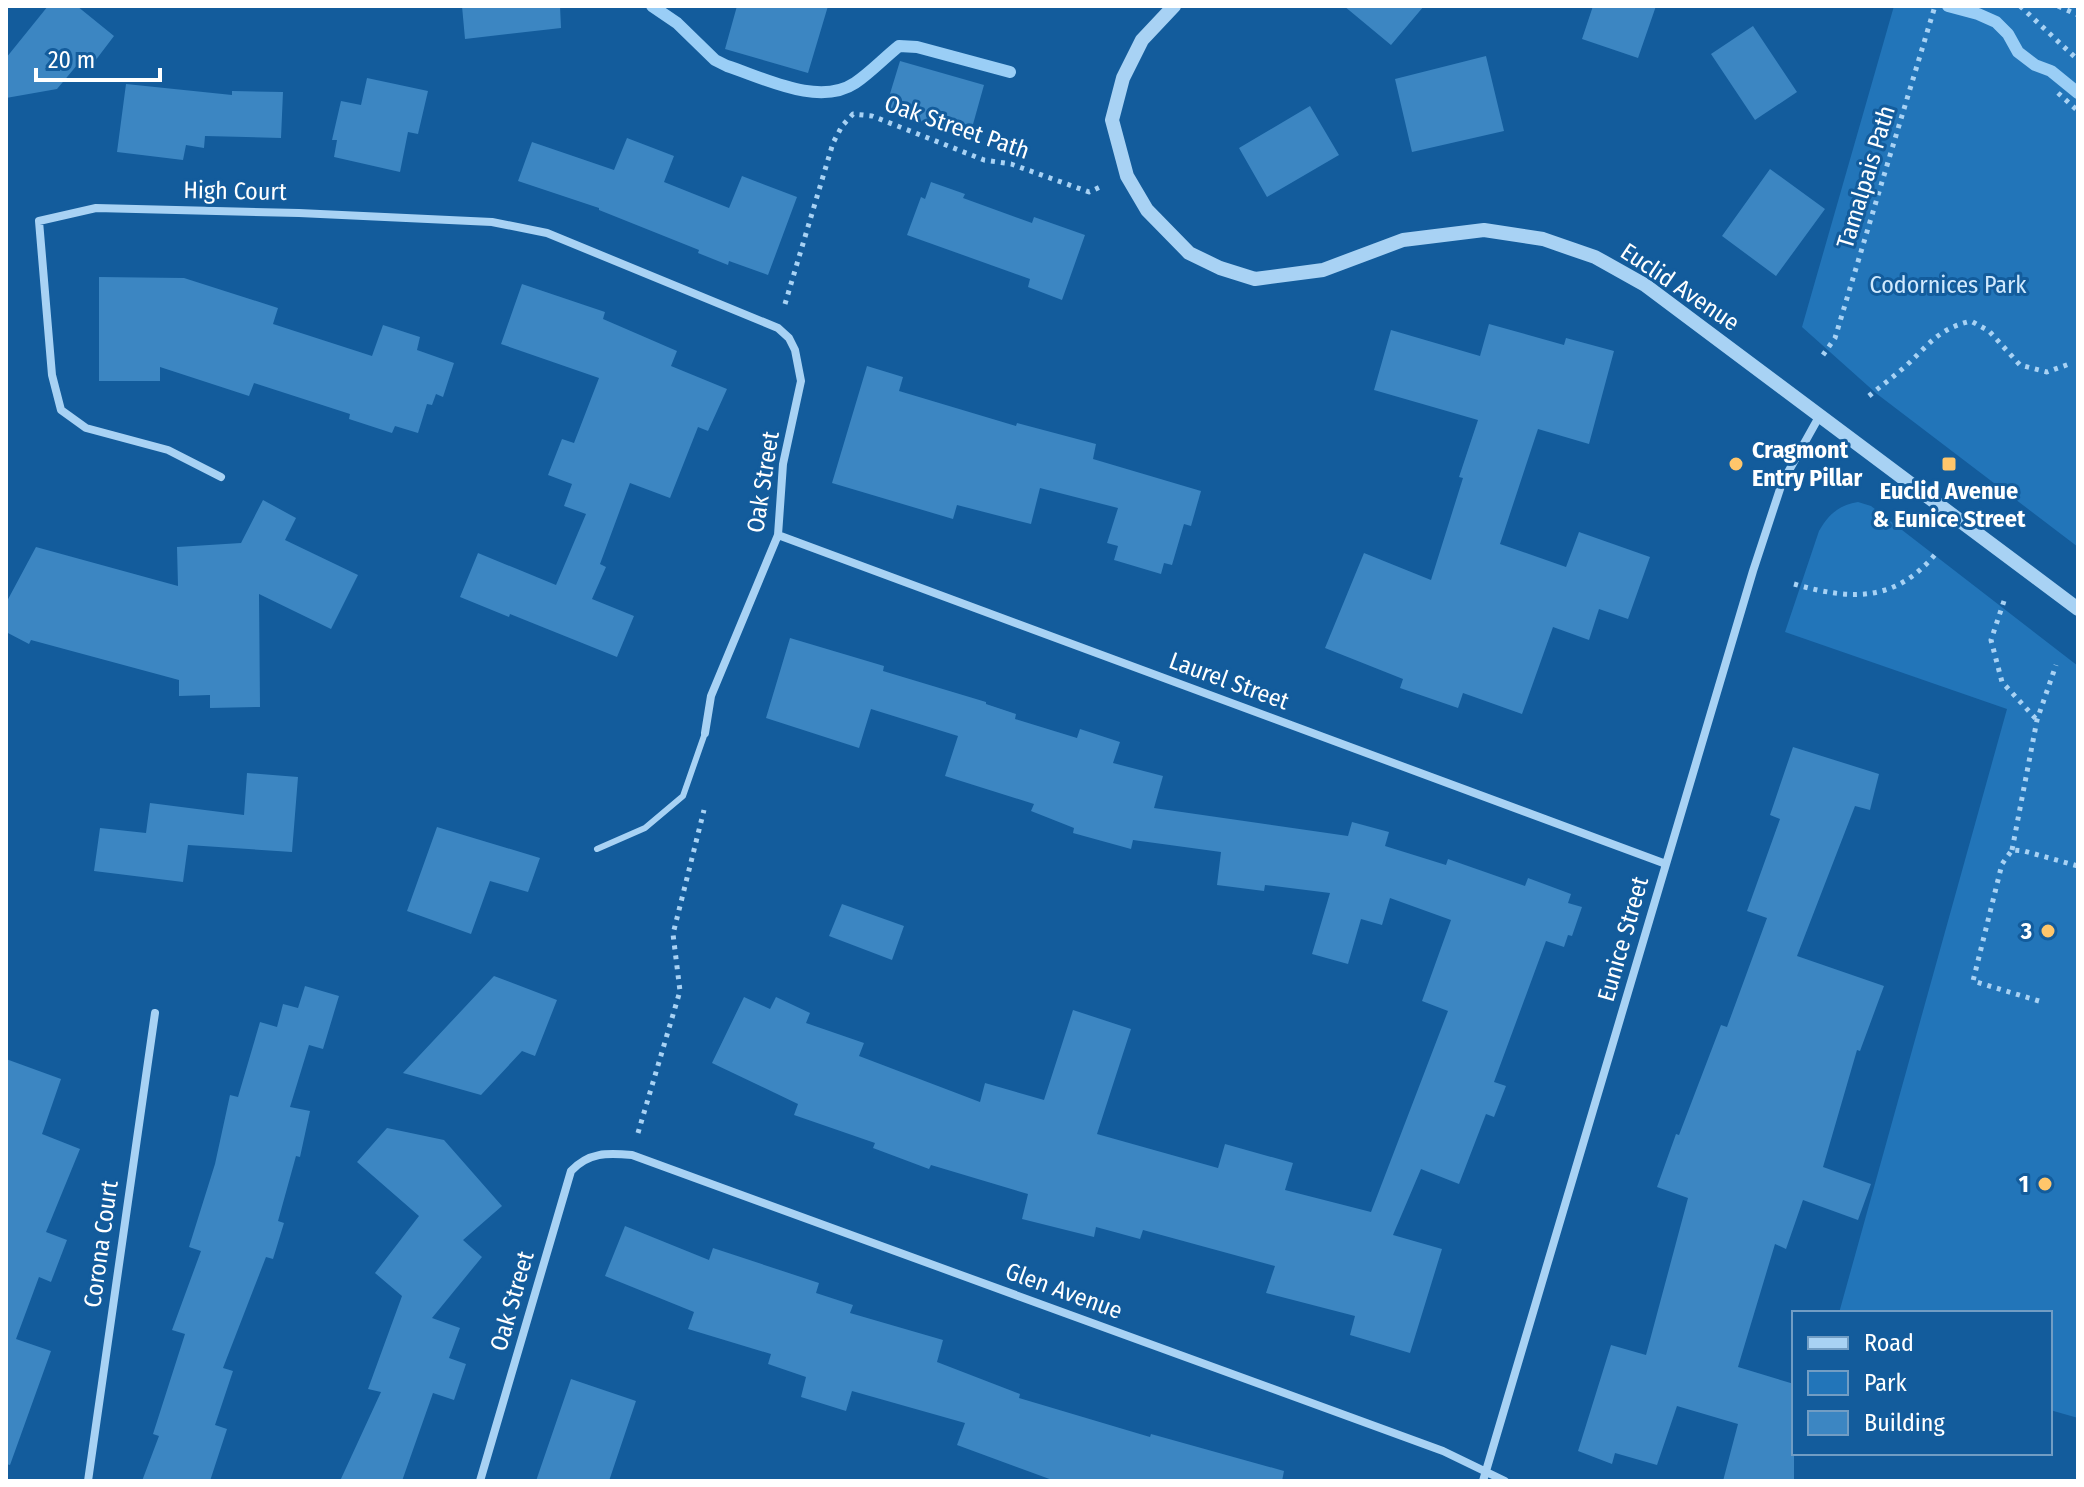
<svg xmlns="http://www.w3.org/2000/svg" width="2084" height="1487" font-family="'Fira Sans Condensed',sans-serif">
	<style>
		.green { fill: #2275b9 }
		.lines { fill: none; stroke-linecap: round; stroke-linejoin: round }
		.stream { stroke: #9acef6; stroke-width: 12 }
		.building { fill: #3c86c2 }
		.path { stroke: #a8d2f4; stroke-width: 5; stroke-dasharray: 4 6; stroke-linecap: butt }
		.service { stroke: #a8d2f4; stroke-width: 6 }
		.minor { stroke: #a8d2f4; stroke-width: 8 }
		.tertiary { stroke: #a8d2f4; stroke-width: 14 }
		.poi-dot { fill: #ffc66b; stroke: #135c9c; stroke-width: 3 }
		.labels { text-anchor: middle; stroke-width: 6; stroke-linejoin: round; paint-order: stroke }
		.street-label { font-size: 24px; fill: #fff; stroke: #135c9c }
		.park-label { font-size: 24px; fill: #d0e9fd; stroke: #135c9c }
		.poi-label { font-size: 24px; font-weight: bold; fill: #fff; stroke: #135c9c; text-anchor: end }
	</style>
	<rect width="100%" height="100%" fill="#135c9c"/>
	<!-- green -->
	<path class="green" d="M1894,6h184v541l-201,-153 -75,-67z
		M1858,502l13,4 207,160v752l-28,-8v-97h-211l168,-604 -222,-77 34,-101c10,-17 20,-26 39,-29z"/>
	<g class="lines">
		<!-- stream -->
		<path class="stream" d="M652,6l25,17 38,37 12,6c37,12 92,41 128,17 15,-10 29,-25 44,-37l18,1 93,25
			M1948,6l30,8 18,8 12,12 10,18 17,13 16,6 27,22"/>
	</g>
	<!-- building -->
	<path class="building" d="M48,6h29l37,30 -22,29 -9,-7 -26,31 -51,9v-40z
		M462,6h98l1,22 -96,11z
		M737,6h91l-20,67 -83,-24z
		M1344,6h80l-33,39z
		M1593,6h63l-18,52 -56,-19z
		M1753,26l44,66 -42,28 -44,-66z
		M1486,56l18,75 -92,21 -17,-73z
		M900,61l84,24 -14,50 -82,-23 4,-14 -3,-1z
		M367,78l61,13 -10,43 -10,-2 -8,40 -66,-15 3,-17h-5l9,-39 20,4z
		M126,84l106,11v-4l51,1 -2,46 -76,-2 -1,12 -18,-3 -3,15 -66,-8z
		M1310,106l29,49 -72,42 -28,-49z
		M627,138l47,18 -10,26 65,26 13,-32 55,21 -29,78 -39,-14 -1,4 -30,-12 1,-3 -100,-40v-2l-81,-27 14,-39 82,28z
		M1770,169l55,40 -49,67 -54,-40z
		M931,182l34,12 -2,4 69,25 2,-6 51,18 -23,65 -34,-13 2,-8 -123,-44 14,-38 4,2z
		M99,277l85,1 94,30 -5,16 99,32 11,-31 37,12 -3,13 37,13 -11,34 -7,-3 -4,11 -5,-1 -9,29 -23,-7 -3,7 -43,-14 1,-5 -96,-31 -5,13 -89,-29v14h-61z
		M522,284l83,28 -2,7 74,32 -6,15 56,23 -19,42 -10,-4 -28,71 -40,-15 -30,81 6,3 -14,32 42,17 -17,41 -107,-43 -1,3 -49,-20 18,-44 78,32 30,-71 -22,-8 8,-22 -24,-9 14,-36 12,4 25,-65 -98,-34z
		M1489,324l75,21 2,-7 48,13 -25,93 -51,-15 -38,115 66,23 13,-35 71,25 -22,62 -29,-10 -10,31 -36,-13 -31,87 -59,-21 -5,15 -58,-20 3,-9 -78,-31 39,-95 67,27 32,-102 -4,-1 19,-57 -104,-30 17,-60 89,26z
		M867,366l36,11 -4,14 117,35 1,-3 79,21 -3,15 108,32 -10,35 -7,-2 -12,41 -8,-2 -3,11 -47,-14 4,-14 -11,-3 11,-35 -78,-20 -9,36 -74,-19 -4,14 -121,-36z
		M263,500l33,18 -11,22 73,35 -27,54 -72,-35 1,113 -50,1v-13l-31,1v-16l-148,-40 -2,4 -23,-12v-29l30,-56 142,39 -1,-39 64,-4z
		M790,638l94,28 -1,5 103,31v2l30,10 -1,5 62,19 3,-9 40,13 -7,21 50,13 -9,32 194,28 4,-14 37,10 -4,14 61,19 2,-6 77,27 3,-8 43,16 -3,9 14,4 -10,29 -4,-1 -4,12 -18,-6 -52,141 12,4 -12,31 -8,-3 -27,70 -38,-15 -28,66 49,14 -32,104 -60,-18 5,-19 -89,-23 9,-27 -132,-36 -3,9 -44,-12 -2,10 -72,-18 6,-25 -97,-29 -2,4 -56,-21 2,-5 -81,-28 4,-11 -86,-41 32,-66 26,12 6,-12 34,16 -4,10 58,20 -5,13 121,46 5,-19 59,17 29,-90 58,19 -34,105 121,34 7,-24 68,19 -8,27 86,22 77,-201 -26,-10 29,-81 -61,-22 -8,27 -21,-6 -13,45 -36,-10 18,-61 -65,-8 -1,6 -47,-6 4,-33 -88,-12 -2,9 -58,-16 1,-5 -43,-17 3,-7 -89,-28 13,-40 -87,-27 -12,39 -93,-30z
		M1793,747l86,27 -9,36 -15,-4 -58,150 87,30 -24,65 -3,-1 -34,117 48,17 -13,36 -55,-20 -17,49 -11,-5 -37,123 56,17v97h-71l15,-57 -61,-18 -20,59 -42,-12 -3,11 -34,-13 33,-106 35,10 42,-157 -31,-11 19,-53 3,1 42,-110 6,2 40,-109 -20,-7 33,-92 -10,-4z
		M247,773l51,4 -6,75 -104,-7 -5,37 -89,-11 6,-43 46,5 4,-30 94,12z
		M437,827l103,31 -12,34 -38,-11 -19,53 -64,-23z
		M842,904l62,22 -12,34 -63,-24z
		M494,976l63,24 -22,56 -13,-5 -41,44 -78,-22z
		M305,986l34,10 -16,53 -14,-4 -19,62 20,4 -10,46 -4,-1 -18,65 6,2 -11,36 -7,-2 -43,111 10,3 -18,54 12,4 -17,52h-68l17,-45 -6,-2 32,-100 -13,-4 29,-79 -12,-4 26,-83 15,-69 8,2 22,-75 17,5 6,-23 15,4z
		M6,1059l55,20 -19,55 38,15 -34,83 21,8 -16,42 -12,-5 -23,62 35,12 -41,114 -4,-1z
		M387,1128l57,12 58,66 -39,34 19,17 -50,61 28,10 -11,30 17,6 -12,36 -21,-7 -31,88h-62l41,-89 -13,-3 34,-93 -27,-23 44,-57 -62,-54z
		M625,1226l84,34 4,-12 106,35 -3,10 37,12 -3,8 93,27 -6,22 83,32 -1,4 131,39 1,-3 133,37 -2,10h-227l-98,-36 8,-22 -113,-32 -6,20 -45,-14 5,-20 -38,-13 3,-10 -83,-25 6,-17 -89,-36z
		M571,1379l65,22 -27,80h-73z"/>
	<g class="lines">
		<!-- path -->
		<path class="path" d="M2020,6l58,54
			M2058,6l20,9
			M2058,93l20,18
			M785,304l48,-161 9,-17 11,-12 19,2 112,44 27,4 78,28 11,-5
			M1823,355l12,-17 100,-332
			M1869,396c13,-11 27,-21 40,-33 22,-21 30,-34 62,-42l18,10 31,34 27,7 25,-9
			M1794,584c59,17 103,18 144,-33
			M2004,601l-13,39 11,42 35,38
			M2012,850l25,-130 19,-55
			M2039,1001l-66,-20 29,-117 10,-14 12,1 54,15
			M638,1133l42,-142 -7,-57 31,-124"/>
		<!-- service -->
		<path class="service" d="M597,849l48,-21 38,-32 22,-63"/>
		<!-- minor -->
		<path class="minor" d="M221,477l-53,-27 -82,-22 -25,-18 -9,-35 -13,-154 57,-13 203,5 193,9 55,11 231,95 11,10 6,12 6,31 -18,83 -5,71 -67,161 -6,37
			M778,535l888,329
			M88,1481l67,-468
			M480,1481l91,-310c18,-19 36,-18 61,-16l811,296 62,30
			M1483,1481l270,-910 29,-88 38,-68"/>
		<!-- tertiary -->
		<path class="tertiary" d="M1174,6l-32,34 -19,38 -11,42 15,56 20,34 42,43 31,15 35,11 68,-9 80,-30 81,-10 59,9 52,18 50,28 433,324"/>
	</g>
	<!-- markers -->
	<g class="poi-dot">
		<circle cx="1736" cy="464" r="8"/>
		<rect x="1941" y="456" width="16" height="16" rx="4"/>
		<circle cx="2048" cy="931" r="8"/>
		<circle cx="2045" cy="1184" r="8"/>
	</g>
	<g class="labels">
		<!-- street labels -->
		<g class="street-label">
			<text transform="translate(957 127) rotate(19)" y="8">Oak Street Path</text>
			<text transform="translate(1866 177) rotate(-73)" y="8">Tamalpais Path</text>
			<text transform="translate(235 191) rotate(1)" y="8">High Court</text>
			<text transform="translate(1680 287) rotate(34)" y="8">Euclid Avenue</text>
			<text transform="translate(763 482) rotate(-81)" y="8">Oak Street</text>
			<text transform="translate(1229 681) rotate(20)" y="8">Laurel Street</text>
			<text transform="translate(1623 939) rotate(-74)" y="8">Eunice Street</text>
			<text transform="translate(101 1244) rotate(-82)" y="8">Corona Court</text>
			<text transform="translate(1064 1291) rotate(20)" y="8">Glen Avenue</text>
			<text transform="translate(512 1301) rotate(-74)" y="8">Oak Street</text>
		</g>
		<!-- park labels -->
		<g class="park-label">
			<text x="1948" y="293">Codornices Park</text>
		</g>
		<!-- poi labels -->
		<g class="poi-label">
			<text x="1752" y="458" text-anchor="start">Cragmont<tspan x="1752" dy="28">Entry Pillar</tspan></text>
			<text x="1949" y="499" text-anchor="middle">Euclid Avenue<tspan x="1949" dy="28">&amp; Eunice Street</tspan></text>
			<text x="2032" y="939">3</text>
			<text x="2029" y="1192">1</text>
		</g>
	</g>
	<!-- border -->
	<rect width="2084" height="1487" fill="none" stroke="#ffffff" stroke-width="16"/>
	<!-- legend -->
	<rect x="1792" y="1311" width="260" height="144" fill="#135c9c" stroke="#719dc4" stroke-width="2"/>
	<rect x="1808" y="1337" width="40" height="12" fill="#a8d2f4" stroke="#719dc4" stroke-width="2"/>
	<text x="1864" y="1351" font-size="24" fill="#ffffff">Road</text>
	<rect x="1808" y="1371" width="40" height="24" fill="#2275b9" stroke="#719dc4" stroke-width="2"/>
	<text x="1864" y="1391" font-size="24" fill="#ffffff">Park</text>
	<rect x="1808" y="1411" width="40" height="24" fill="#3c86c2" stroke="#719dc4" stroke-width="2"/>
	<text x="1864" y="1431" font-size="24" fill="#ffffff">Building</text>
	<!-- scale -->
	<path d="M36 68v12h124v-12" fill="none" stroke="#ffffff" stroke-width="4"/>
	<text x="48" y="68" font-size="24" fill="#ffffff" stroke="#135c9c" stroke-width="6" paint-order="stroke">20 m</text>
</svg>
